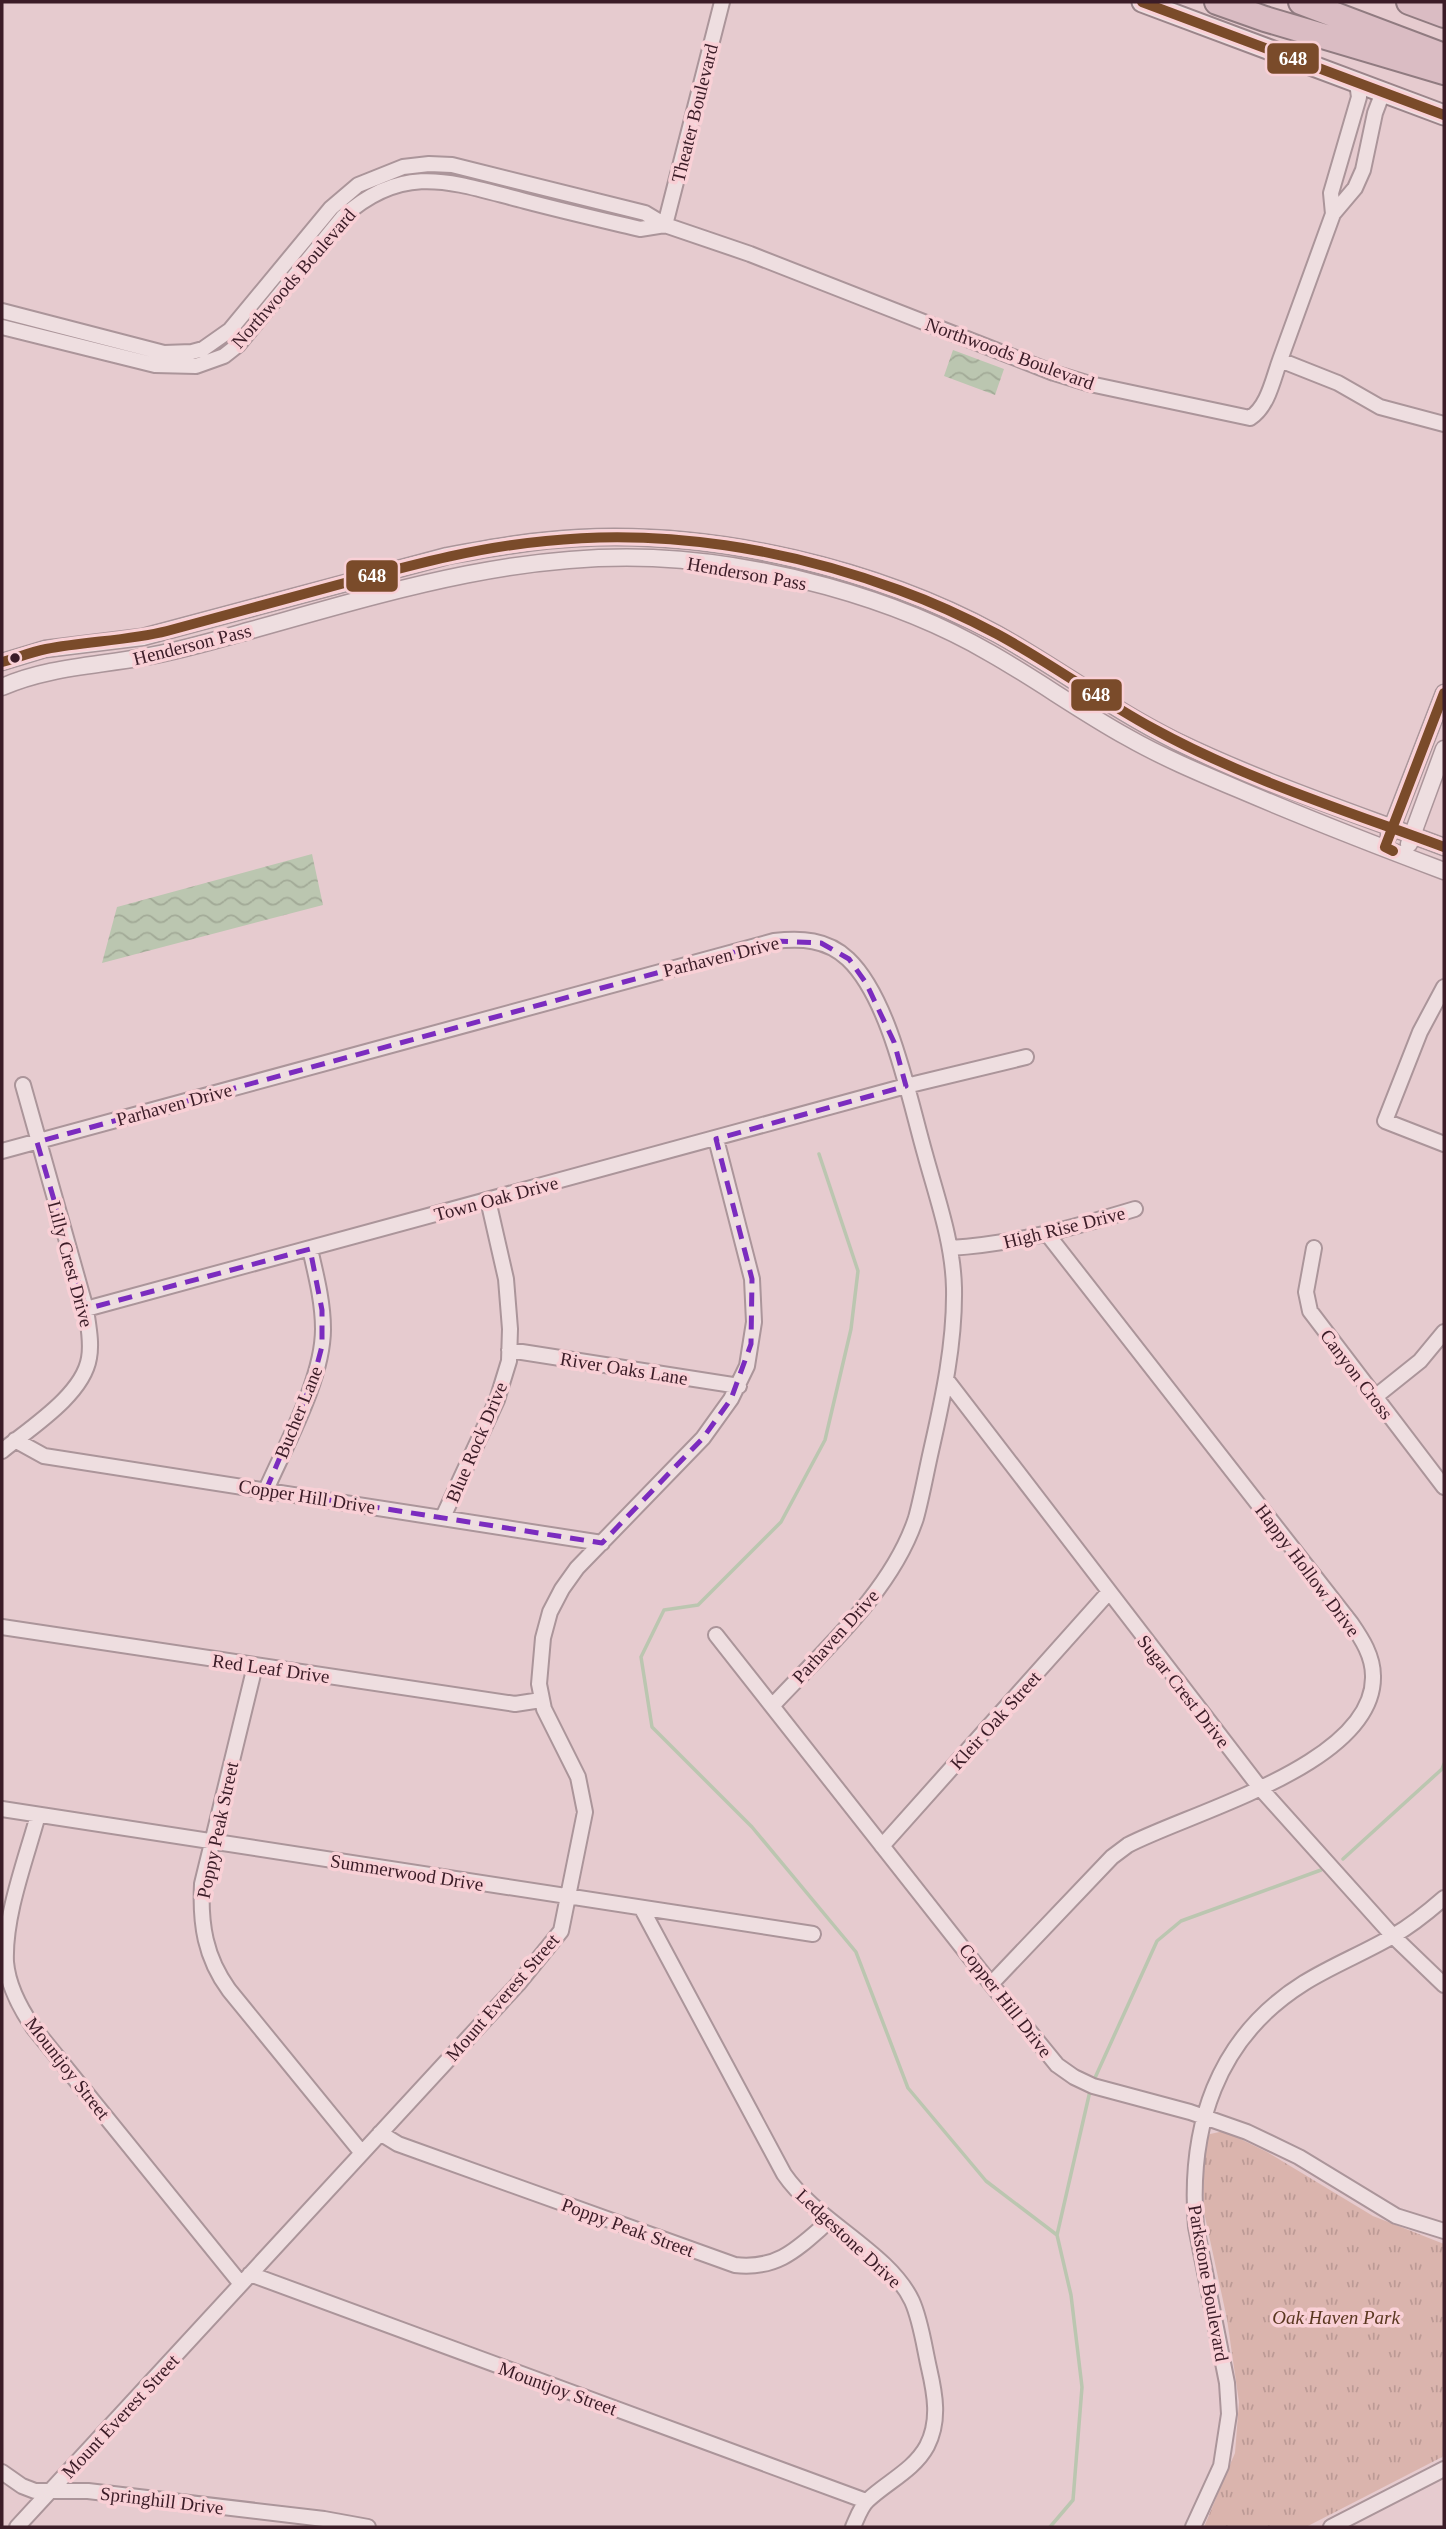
<svg xmlns="http://www.w3.org/2000/svg" width="1446" height="2529" font-family="Georgia,serif">
	<style>
		.park { fill: url(#park-tufts) }
		.water { fill: url(#water-waves) }
		.lines { fill: none; stroke-linecap: round; stroke-linejoin: round }
		.stream { stroke: #bbc6b0; stroke-width: 3.5 }
		.minor-casing { stroke: #ab959a; stroke-width: 18 }
		.tertiary-casing { stroke: #ab959a; stroke-width: 19 }
		.secondary-casing { stroke: #9b858a; stroke-width: 23 }
		.motorway-casing { stroke: #907b80; stroke-width: 28 }
		.minor { stroke: #eedee0; stroke-width: 14 }
		.tertiary { stroke: #eedee0; stroke-width: 16 }
		.secondary { stroke: #eedee0; stroke-width: 19 }
		.motorway { stroke: #dabcc3; stroke-width: 24 }
		.bus-1-casing { stroke: #f9d0d6; stroke-width: 16 }
		.bus-1 { stroke: #7a4b2a; stroke-width: 10 }
		.marked { fill: none; stroke: #7b2cbf; stroke-width: 5; stroke-dasharray: 14 9; stroke-linejoin: round }
		.bus-dot { fill: #3b1c27; stroke: #f9d0d6; stroke-width: 2.5 }
		.labels { text-anchor: middle; stroke-width: 7; stroke-linejoin: round; paint-order: stroke }
		.street-label { font-size: 19px; fill: #3b1c27; stroke: #f9d0d6 }
		.park-label { font-size: 19px; font-style: italic; fill: #5a3720; stroke: #f9d0d6 }
		.line-badge { stroke: #f9d0d6; stroke-width: 2.5 }
		.badge-label { font-size: 19px; text-anchor: middle; font-weight: bold; fill: #fff }
	</style>
	<defs>
		<pattern id="park-tufts" width="24" height="20" patternUnits="userSpaceOnUse" patternTransform="scale(1.75)"><rect width="24" height="20" fill="#dab4ad"/><path d="M3 7l-1-3M5 7V3M7 7l1-3M15 17l-1-3M17 17v-4M19 17l1-3" fill="none" stroke="#bc9a95"/></pattern>
		<pattern id="water-waves" width="16" height="10" patternUnits="userSpaceOnUse" patternTransform="scale(1.75)"><rect width="16" height="10" fill="#bbc6b0"/><path d="M0 5q4-4 8 0t8 0" fill="none" stroke="#a2aa97"/></pattern>
	</defs>
	<rect width="100%" height="100%" fill="#e6cbcf"/>
	<!-- park -->
	<path class="park" d="M1224,2131l43,21 106,64 71,28v212l-138,71h-102l31,-74 4,-51 -12,-83 -23,-107 -1,-68 7,-10z"/>
	<!-- water -->
	<path class="water" d="M953,350l51,19 -9,26 -51,-19z
		M312,854l11,51 -221,58 15,-56z"/>
	<g class="lines">
		<!-- stream -->
		<path class="stream" d="M819,1154l39,117 -7,58 -26,111 -44,82 -83,83 -34,5 -23,47 11,70 100,100 104,125 52,136 78,93 71,54 14,60 11,92 -9,113 -23,27
			M1343,1859l99,-90 2,-5
			M1094,2080l63,-139 24,-20 140,-51
			M1057,2235l33,-144"/>
		<!-- minor casing -->
		<g class="minor-casing">
			<path id="minor" d="M1333,214l-2,-21 28,-96 -2,-14
				M665,225l57,-223
				M2,311l162,42 28,-1 11,-3 27,-19 101,-122 27,-23 45,-18 26,-3 23,1 193,48 20,12 85,29 304,119 36,11 160,34c18,-11 23,-39 30,-58l58,23 42,24 64,17
				M2,327l153,38 41,1 28,-10 14,-11 105,-128c62,-56 111,-34 182,-16 38,10 77,19 115,28l25,-4
				M1280,360l53,-146 22,-26 8,-18 12,-57 8,-21
				M1444,987l-24,45 -35,89 59,23
				M2,1151l772,-210c27,-3 53,-2 74,18 42,40 61,139 77,195 12,44 28,88 29,134 1,55 -11,110 -23,163 -5,22 -9,45 -15,67 -24,73 -92,132 -144,188
				M950,1248c66,-4 122,-20 185,-39
				M1314,1248l-8,44 4,19 134,176
				M86,1309l820,-223 120,-29
				M509,1350l230,36
				M946,1379l315,410 132,147 51,49
				M1375,1397l45,-36 24,-29
				M15,1440l29,16 558,87
				M2,1451c28,-23 81,-56 87,-93 3,-16 -1,-33 -3,-49l-63,-224
				M266,1490c20,-46 57,-111 57,-161 0,-27 -7,-54 -13,-80
				M443,1517l54,-117 12,-39 1,-32 -4,-50 -18,-79
				M2,1627l513,77 26,-4
				M716,1635l275,349 66,81 17,12 19,9 97,26 57,20 52,25 97,59 48,15
				M255,1666l-53,218c-2,40 3,73 27,106l133,163
				M2,1809l811,125
				M38,1815c-12,44 -34,101 -32,147 2,23 14,46 27,65l208,257
				M882,1846l226,-253
				M642,1909l142,265c33,48 105,78 128,127 9,20 12,45 17,67 6,26 11,53 -2,78 -13,24 -40,36 -59,54 -7,6 -11,18 -15,27
				M991,1984l121,-127 16,-12c63,-33 247,-81 245,-169 0,-20 -11,-37 -22,-53l-303,-388
				M380,2133l18,11 337,121c44,5 64,-18 94,-44
				M250,2274l616,227
				M2,2472l20,14 13,5h53l236,28 44,8
				M17,2527l501,-543 43,-53 24,-119 -7,-35 -34,-68 -5,-25 4,-46 7,-26 12,-23 15,-21 126,-130 28,-39 16,-33 7,-44 -2,-43 -36,-140
				M1193,2527l28,-61 8,-52 -2,-31 -31,-156c-8,-99 20,-189 108,-244 29,-18 60,-30 89,-47 19,-11 35,-24 51,-38
				M1331,2527l113,-58"/>
		</g>
		<!-- tertiary casing -->
		<g class="tertiary-casing">
			<path id="tertiary" d="M2,662l43,-13 98,-12 304,-81c44,-8 88,-16 132,-18 139,-7 296,30 418,96 61,34 116,76 179,107 87,42 178,72 268,106
				M2,687c46,-20 93,-21 142,-30 35,-6 69,-16 104,-26 133,-37 265,-79 405,-73 110,5 241,39 337,95 46,26 90,58 137,84 35,20 73,36 111,52 68,29 137,56 206,82
				M1389,835l55,-142
				M1409,844l35,-95"/>
		</g>
		<!-- secondary casing -->
		<g class="secondary-casing">
			<path id="secondary" d="M1142,2l302,113"/>
		</g>
		<!-- motorway casing -->
		<g class="motorway-casing">
			<path id="motorway" d="M1217,2l48,17 179,53
				M1301,2l143,54
				M1409,2l35,13"/>
		</g>
		<!-- minor -->
		<use href="#minor" class="minor"/>
		<!-- tertiary -->
		<use href="#tertiary" class="tertiary"/>
		<!-- secondary -->
		<use href="#secondary" class="secondary"/>
		<!-- motorway -->
		<use href="#motorway" class="motorway"/>
		<!-- bus-1 casing -->
		<g class="bus-1-casing">
			<path id="bus-1" d="M1142,2l302,113
				M2,662c14,-4 29,-10 44,-13 40,-8 81,-8 121,-18 61,-17 123,-33 185,-50 64,-17 127,-34 194,-40 118,-13 242,8 353,49 33,12 66,27 98,44 54,29 103,66 157,95 91,50 193,82 290,118
				M1393,851l-8,-4 59,-154"/>
		</g>
		<!-- bus-1 -->
		<use href="#bus-1" class="bus-1"/>
	</g>
	<!-- marked area -->
	<path class="marked" d="M774,941l47,2 28,16 17,24 28,59 12,44 -190,53 36,140 -1,65 -20,55 -28,39 -101,105 -336,-53 47,-110 9,-34v-36l-12,-61 -224,60 -49,-167z"/>
	<!-- markers -->
	<circle class="bus-dot" cx="15" cy="658" r="6"/>
	<g class="labels">
		<!-- street labels -->
		<g class="street-label">
			<text transform="translate(694 113) rotate(-76)" y="7">Theater Boulevard</text>
			<text transform="translate(293 278) rotate(-49)" y="7">Northwoods Boulevard</text>
			<text transform="translate(1010 353) rotate(20)" y="7">Northwoods Boulevard</text>
			<text transform="translate(747 573) rotate(10)" y="7">Henderson Pass</text>
			<text transform="translate(192 644) rotate(-14)" y="7">Henderson Pass</text>
			<text transform="translate(721 956) rotate(-14)" y="7">Parhaven Drive</text>
			<text transform="translate(174 1104) rotate(-15)" y="7">Parhaven Drive</text>
			<text transform="translate(496 1198) rotate(-15)" y="7">Town Oak Drive</text>
			<text transform="translate(1064 1227) rotate(-14)" y="7">High Rise Drive</text>
			<text transform="translate(71 1264) rotate(75)" y="7">Lilly Crest Drive</text>
			<text transform="translate(624 1368) rotate(9)" y="7">River Oaks Lane</text>
			<text transform="translate(1357 1374) rotate(53)" y="7">Canyon Cross</text>
			<text transform="translate(298 1412) rotate(-68)" y="7">Bucher Lane</text>
			<text transform="translate(476 1442) rotate(-67)" y="7">Blue Rock Drive</text>
			<text transform="translate(307 1496) rotate(9)" y="7">Copper Hill Drive</text>
			<text transform="translate(1308 1570) rotate(53)" y="7">Happy Hollow Drive</text>
			<text transform="translate(835 1636) rotate(-48)" y="7">Parhaven Drive</text>
			<text transform="translate(271 1668) rotate(8)" y="7">Red Leaf Drive</text>
			<text transform="translate(1184 1691) rotate(52)" y="7">Sugar Crest Drive</text>
			<text transform="translate(995 1720) rotate(-48)" y="7">Kleir Oak Street</text>
			<text transform="translate(217 1830) rotate(-78)" y="7">Poppy Peak Street</text>
			<text transform="translate(407 1872) rotate(9)" y="7">Summerwood Drive</text>
			<text transform="translate(502 1997) rotate(-49)" y="7">Mount Everest Street</text>
			<text transform="translate(1006 2000) rotate(52)" y="7">Copper Hill Drive</text>
			<text transform="translate(68 2068) rotate(52)" y="7">Mountjoy Street</text>
			<text transform="translate(628 2227) rotate(20)" y="7">Poppy Peak Street</text>
			<text transform="translate(849 2238) rotate(43)" y="7">Ledgestone Drive</text>
			<text transform="translate(1209 2283) rotate(80)" y="7">Parkstone Boulevard</text>
			<text transform="translate(558 2388) rotate(20)" y="7">Mountjoy Street</text>
			<text transform="translate(120 2416) rotate(-47)" y="7">Mount Everest Street</text>
			<text transform="translate(162 2500) rotate(7)" y="7">Springhill Drive</text>
		</g>
		<!-- park labels -->
		<g class="park-label">
			<text x="1336" y="2324">Oak Haven Park</text>
		</g>
	</g>
	<g class="line-badge">
		<rect x="1266" y="42" width="54" height="33" rx="7" fill="#7a4b2a"/>
		<rect x="345" y="559" width="54" height="34" rx="7" fill="#7a4b2a"/>
		<rect x="1070" y="678" width="53" height="34" rx="7" fill="#7a4b2a"/>
	</g>
	<g class="badge-label">
		<text x="1293" y="65">648</text>
		<text x="372" y="582">648</text>
		<text x="1096" y="701">648</text>
	</g>
	<!-- border -->
	<rect width="1446" height="2529" fill="none" stroke="#3b1c27" stroke-width="7"/>
</svg>
